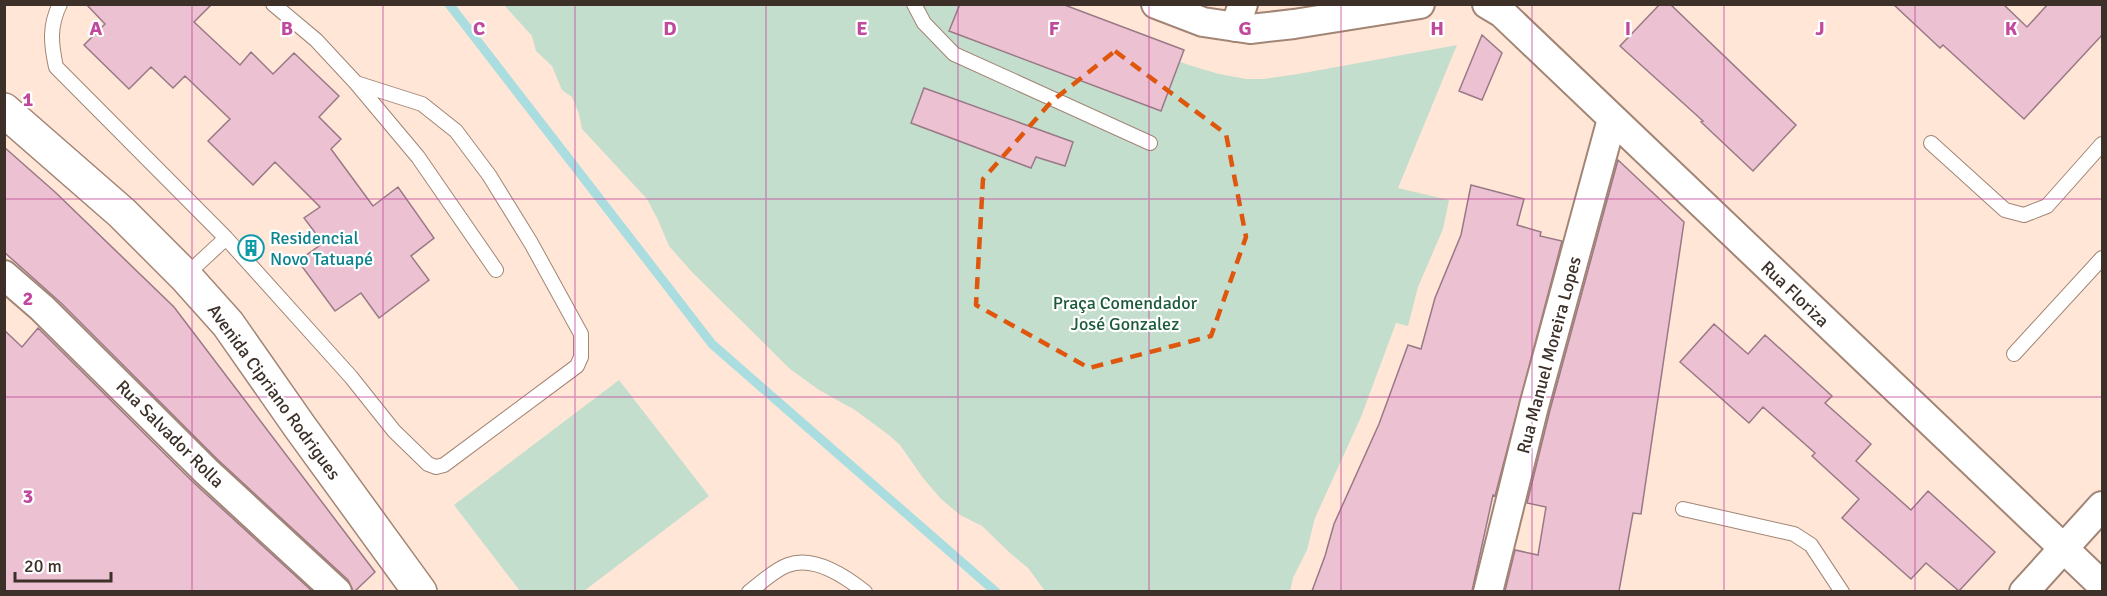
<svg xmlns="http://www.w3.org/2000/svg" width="2107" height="596" font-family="Signika,sans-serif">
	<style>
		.green { fill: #c4decd }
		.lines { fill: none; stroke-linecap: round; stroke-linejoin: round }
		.stream { stroke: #a9dddf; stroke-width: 9 }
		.building { fill: #ecc1d2; stroke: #997986; stroke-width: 1.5 }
		.lane-casing { stroke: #a28575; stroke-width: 16 }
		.street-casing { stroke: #a28575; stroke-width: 32 }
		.secondary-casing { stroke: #a28575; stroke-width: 36 }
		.lane { stroke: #fff; stroke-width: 14 }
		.street { stroke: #fff; stroke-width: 28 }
		.secondary { stroke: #fff; stroke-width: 33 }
		.marked { fill: none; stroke: #df570d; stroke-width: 4.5; stroke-dasharray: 12 8; stroke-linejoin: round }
		.grid { fill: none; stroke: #c1499d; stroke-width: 1.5; stroke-opacity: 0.55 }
		.labels { text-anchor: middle; stroke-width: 4.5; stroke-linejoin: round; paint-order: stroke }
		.culture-label { font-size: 18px; fill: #0d838f; stroke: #fff; text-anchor: start }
		.street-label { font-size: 18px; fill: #3c3029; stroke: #fff }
		.park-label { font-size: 18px; fill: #1c5b3a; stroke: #fff }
		.grid-label { font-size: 20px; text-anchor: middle; font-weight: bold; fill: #c1499d; stroke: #fff; stroke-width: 4.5; stroke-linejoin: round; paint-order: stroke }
	</style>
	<rect width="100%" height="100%" fill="#ffe6d7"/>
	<!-- green -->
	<path class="green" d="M504,5h520l165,60 30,9 27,5h17l35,-5 159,-29 -59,143 51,12 -6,29 -25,58 -10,39 -12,-3 -35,94 -46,101 -8,32 -14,28 -3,13h-245l-17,-23 -17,-14 -29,-28 -22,-11 -19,-16 -18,-21 -23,-33 -10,-9 -35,-26 -36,-20 -29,-21 -98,-97 -23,-26 -11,-26 -11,-21 -65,-70 -3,-15 -7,-17 -10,-7 -10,-24 -16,-15 -4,-15z
		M619,380l90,116 -125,95h-64l-66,-86z"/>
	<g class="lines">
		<!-- stream -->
		<path class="stream" d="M449,4l263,340 284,248"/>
	</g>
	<!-- building -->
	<path class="building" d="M86,4h126l-18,18 46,43 11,-13 22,22 21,-21 45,43 -20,21 22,22 -10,10 42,57 25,-19 36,51 -23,18 18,24 -50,38 -18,-25 -26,18 -37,-50 25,-18 -19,-25 16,-11 -45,-45 -22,23 -45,-44 22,-22 -45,-43 -12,12 -22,-21 -22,22 -45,-44 21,-21z
		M960,4h102l122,46 -23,61 -212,-80z
		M1660,4h10l126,121 -43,46 -52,-49 2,-1 -83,-75z
		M1893,4h110l24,23 21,-23h55v30l-79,85 -81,-74 -3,3z
		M1482,35l20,18 -20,47 -23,-9z
		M924,88l149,54 -8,24 -29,-9 -5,11 -120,-45z
		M4,147l51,45 119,115 201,265 -20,19h-2l-5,-11 -131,-121 -156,-156 -57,-51z
		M1618,160l66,62 -43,292 -8,-1 -14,78h-114l10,-41 23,5 8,-48 -19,-4 23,-93z
		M1471,185l53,14 -7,26 24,7 -1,4 22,5 -67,255 -2,-1 -21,96h-160l13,-35 9,-32 45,-100 29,-79 13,4 14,-51 26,-63z
		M1714,324l34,30 17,-19 67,61 -7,7 46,41 -15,17 55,49 17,-19 67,61 -36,39 -33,-28 -15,16 -69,-61 17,-19 -47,-43 3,-3 -52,-46 -14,16 -69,-61z
		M38,328l156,155 118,108h-308v-261l18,17z"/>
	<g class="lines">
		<!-- lane casing -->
		<g class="lane-casing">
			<path id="lane" d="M60,4c-11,22 -9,40 -4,63l170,171 -41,38
				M273,4l43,36 40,43 62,74 78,113
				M914,4l10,19 30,31 196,89
				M1931,143l74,67 19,5 23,-9 55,-62
				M226,238l125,139 43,54 34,33 8,3 8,-2 133,-99 4,-9v-23l-50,-91 -42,-68 -33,-44 -34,-27 -66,-21
				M2014,354l88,-96
				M1683,509l111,25 17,11 31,47
				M749,592c12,-9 25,-22 39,-27 26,-10 57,11 77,27"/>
		</g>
		<!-- street casing -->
		<g class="street-casing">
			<path id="street" d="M1156,4l47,18 47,7 44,-5 126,-20
				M1487,4l15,9 600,572
				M1235,27l8,-23
				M4,275l38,33 164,163 131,121
				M1488,592l46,-186 78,-287
				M2024,592l78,-86"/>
		</g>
		<!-- secondary casing -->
		<g class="secondary-casing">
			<path id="secondary" d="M4,110l118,103 63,63 43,48 72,103 120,165"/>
		</g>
		<!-- lane -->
		<use href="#lane" class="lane"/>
		<!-- street -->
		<use href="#street" class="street"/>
		<!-- secondary -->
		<use href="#secondary" class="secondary"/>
	</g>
	<!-- marked area -->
	<path class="marked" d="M1115,51l111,83 20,103 -35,99 -122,32 -113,-63 7,-126 68,-77z"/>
	<!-- grid -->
	<path class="grid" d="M192,4v588M383,4v588M575,4v588M766,4v588M958,4v588M1149,4v588M1341,4v588M1532,4v588M1724,4v588M1915,4v588M4,199h2098M4,397h2098"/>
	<!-- icons -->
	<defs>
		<g id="building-ring" transform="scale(1.35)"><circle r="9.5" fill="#fff" stroke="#0f9aa8" stroke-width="1.5"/><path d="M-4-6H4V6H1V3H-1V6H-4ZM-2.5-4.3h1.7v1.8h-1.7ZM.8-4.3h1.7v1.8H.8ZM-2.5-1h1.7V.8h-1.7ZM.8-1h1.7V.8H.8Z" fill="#0f9aa8"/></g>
	</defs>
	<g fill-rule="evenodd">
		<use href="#building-ring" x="251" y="248"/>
	</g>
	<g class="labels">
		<!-- culture labels -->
		<g class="culture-label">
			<text x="270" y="244">Residencial<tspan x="270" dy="21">Novo Tatuapé</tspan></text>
		</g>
		<!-- street labels -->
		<g class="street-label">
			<text transform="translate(1795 294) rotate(44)" y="6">Rua Floriza</text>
			<text transform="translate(1549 355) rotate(-75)" y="6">Rua Manuel Moreira Lopes</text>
			<text transform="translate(274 392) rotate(54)" y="6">Avenida Cipriano Rodrigues</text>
			<text transform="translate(170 434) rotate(45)" y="6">Rua Salvador Rolla</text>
		</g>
		<!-- park labels -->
		<g class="park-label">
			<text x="1125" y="309">Praça Comendador<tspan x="1125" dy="21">José Gonzalez</tspan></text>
		</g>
	</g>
	<g class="grid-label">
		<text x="96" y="35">A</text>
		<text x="287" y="35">B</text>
		<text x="479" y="35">C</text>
		<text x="670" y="35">D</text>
		<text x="862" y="35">E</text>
		<text x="1054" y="35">F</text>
		<text x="1245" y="35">G</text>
		<text x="1437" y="35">H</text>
		<text x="1628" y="35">I</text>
		<text x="1820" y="35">J</text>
		<text x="2011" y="35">K</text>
		<text x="28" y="106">1</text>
		<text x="28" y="305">2</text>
		<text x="28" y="503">3</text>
	</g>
	<!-- border -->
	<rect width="2107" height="596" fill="none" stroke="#3c3029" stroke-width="12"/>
	<!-- scale -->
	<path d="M15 572v9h96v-9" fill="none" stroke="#3c3029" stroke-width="3"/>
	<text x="24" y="572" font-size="18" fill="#3c3029" stroke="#ffffff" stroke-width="4.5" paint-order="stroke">20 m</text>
</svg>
